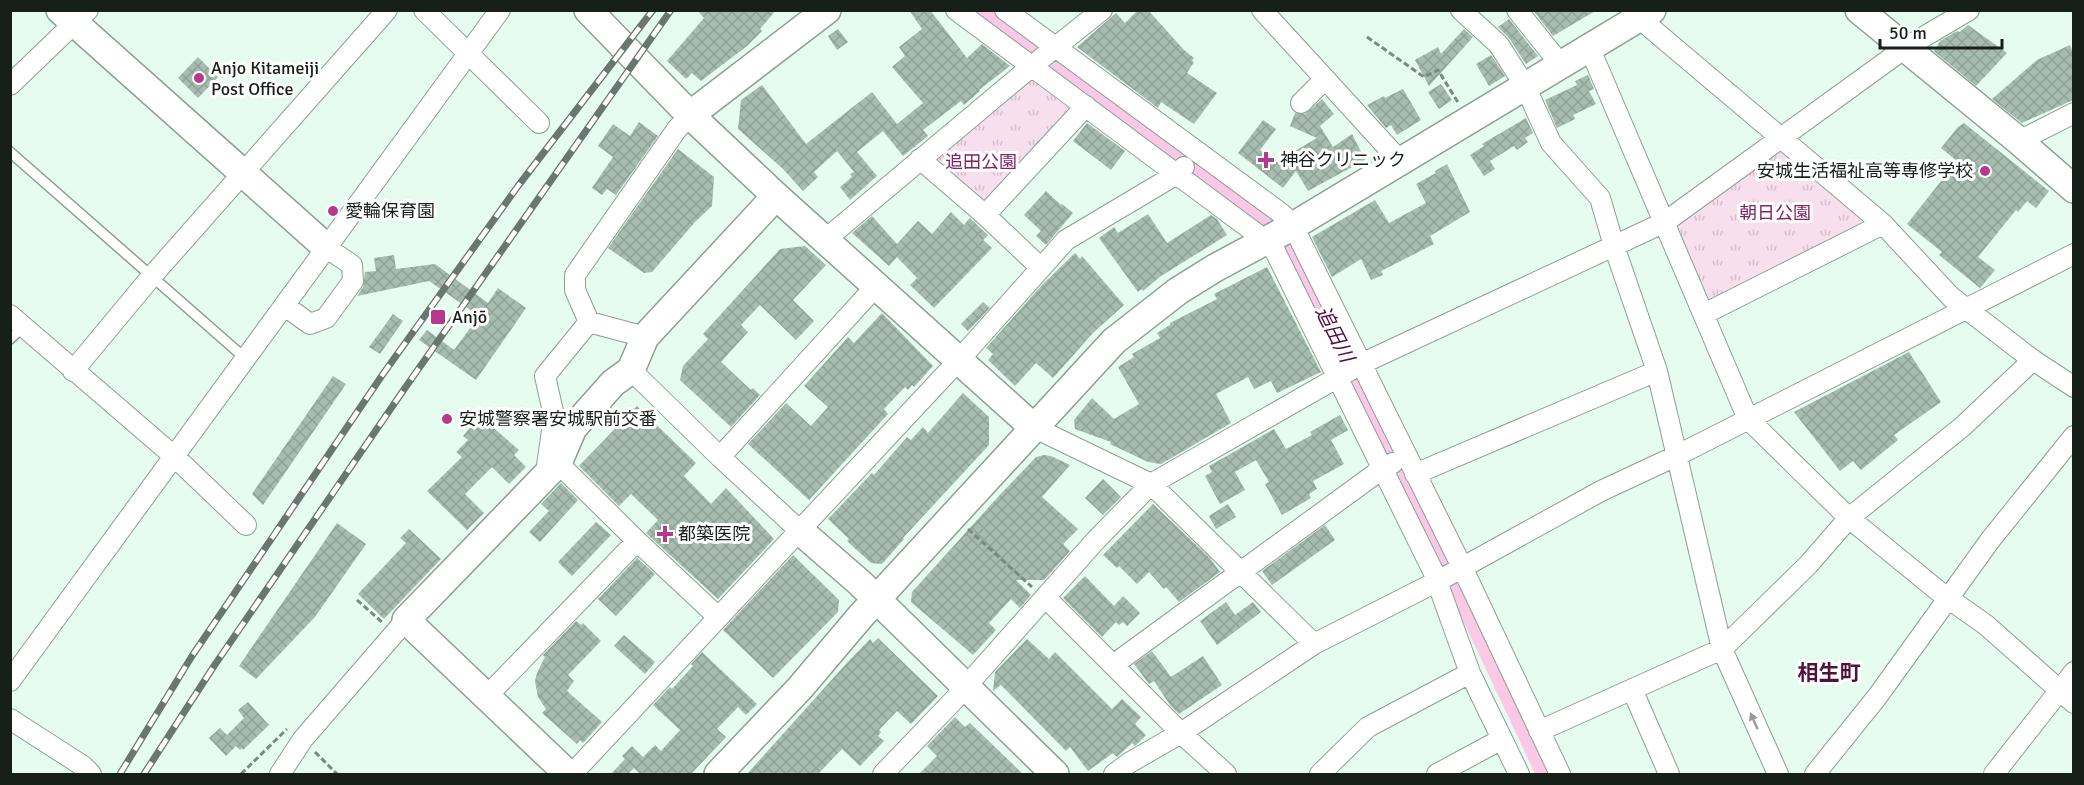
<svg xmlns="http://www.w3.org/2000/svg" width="2084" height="785" font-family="Signika,'Noto Sans JP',sans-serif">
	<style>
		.grass { fill: url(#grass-tufts) }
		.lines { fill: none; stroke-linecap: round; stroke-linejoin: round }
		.canal { stroke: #fbc8e6; stroke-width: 16 }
		.building { fill: url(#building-cross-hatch) }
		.lane-casing { stroke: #8b9f95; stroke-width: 12 }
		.street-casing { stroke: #8b9f95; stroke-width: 22 }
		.secondary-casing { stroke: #8b9f95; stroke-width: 30 }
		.path { stroke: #7a8981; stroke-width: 3; stroke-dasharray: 6 3; stroke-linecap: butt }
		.lane { stroke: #fff; stroke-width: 9 }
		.street { stroke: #fff; stroke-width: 20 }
		.secondary { stroke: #fff; stroke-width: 27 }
		.rail-casing { stroke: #6a7770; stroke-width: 7 }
		.rail { stroke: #fff; stroke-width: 4.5; stroke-dasharray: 14; stroke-linecap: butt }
		.oneway { fill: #979a98 }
		.poi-dot { fill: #b43a8e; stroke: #fff; stroke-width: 2 }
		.labels { text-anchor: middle; stroke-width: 6; stroke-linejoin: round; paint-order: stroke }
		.poi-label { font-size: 18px; fill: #171f1b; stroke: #fff; text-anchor: start }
		.park-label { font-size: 18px; fill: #822465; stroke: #fff }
		.water-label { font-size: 20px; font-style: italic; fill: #530b3f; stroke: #fff }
		.quarter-label { font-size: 21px; font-weight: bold; fill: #4f143c; stroke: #fff }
	</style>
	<defs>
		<pattern id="grass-tufts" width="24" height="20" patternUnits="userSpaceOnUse" patternTransform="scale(1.5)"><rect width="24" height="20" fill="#f8dfee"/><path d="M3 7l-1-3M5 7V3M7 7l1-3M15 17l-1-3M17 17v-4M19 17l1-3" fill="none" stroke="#d4bfcc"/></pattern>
		<pattern id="building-cross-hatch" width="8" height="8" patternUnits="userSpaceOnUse" patternTransform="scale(1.5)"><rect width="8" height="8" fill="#a7bcb1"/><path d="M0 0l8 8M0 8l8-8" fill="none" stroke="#8fa198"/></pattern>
	</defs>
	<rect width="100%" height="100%" fill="#e6fcf0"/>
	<!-- grass -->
	<path class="grass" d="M1031,78l43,29 -91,98 -48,-45z
		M1773,152h10l77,66v8l-148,76 -6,-3 -29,-67 1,-10z"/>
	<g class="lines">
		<!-- canal -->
		<path class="canal" d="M980,10l272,200 40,40 72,141 180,383"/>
	</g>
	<!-- building -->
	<path class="building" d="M697,10h79l-16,19 2,2 -15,15 -46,35 -9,-8 -6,6 -19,-18 37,-43z
		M909,10h21l37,48 15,-14 28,22 -31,24 1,1 -16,14 -3,-4 -38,29 5,6 -25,20 -20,-25 -26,21 20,24 -27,24 -10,-13 12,-10 -2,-3 4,-2 -17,-21 -23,21 4,5 -15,14 -20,-22 -45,-40 3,-29 21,-15 44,59 66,-52 25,32 26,-21 -31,-36 13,-11 -6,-9 23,-18z
		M1138,10h10l36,40 10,8 -2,3 2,1 -7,11 30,20 -23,31 -33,-22 -3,6 -81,-61 39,-34 9,10z
		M1533,10h64l-44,26z
		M1509,19l29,37 -12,8 -17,-26 -11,-11z
		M1968,25l39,28 -31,33 -42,-35 6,-10 17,-10 3,1z
		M838,29l10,13 -11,8 -9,-14z
		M1464,29l9,8 -44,49 -14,-26 23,-13 3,7z
		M2070,45l3,8v47l-51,23 -30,-24 45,-39z
		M1491,55l14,21 -16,10 -13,-22z
		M198,57l20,20 -20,21 -20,-20z
		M1588,75l6,14 -5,2 7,13 -23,11 2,4 -18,9 -12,-28 32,-15 -2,-4z
		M1441,84l11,16 -13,9 -11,-17z
		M1403,89l18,31 -24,15 -6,-10 -5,3 -19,-23 17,-9 1,2z
		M1322,99l12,15 -14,12 13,21 19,-13 13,26 -57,31 -12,-20 -13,17 -45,-35 25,-33 13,9 -16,21 16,12 41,-24 -27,-12 5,-13 10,1z
		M1526,118l7,15 -8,5 3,4 -11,8 -3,-4 -24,15 5,8 -11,7 -14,-21 14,-9 -2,-2z
		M639,122l19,14 -42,59 -9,-6 -5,6 -10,-7 21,-31 -15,-11 15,-22 17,12z
		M1087,123l38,28 -14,19 -38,-29z
		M1964,123l85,68 -13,17 -9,-7 -9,11 -2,-2 -38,47 17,13 -15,18 -41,-33 3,-3 -35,-28 50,-63 -16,-13 17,-21z
		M678,149l36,28 -2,29 -17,16 -43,50 -8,1 -36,-25z
		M1447,164l23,48 -40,24 4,8 -53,27 2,4 -12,5 -10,-21 -29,18 -20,-40 63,-37 14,23 37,-20 -10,-19 20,-11 -1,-2z
		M1046,191l15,14 1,-1 11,9 -27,32 -10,-9 5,-5 -17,-16z
		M951,212l13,13 6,-7 18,17 -5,5 9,8 -58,60 -24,-23 7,-7 -20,-21 -8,9 -37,-33 20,-17 25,28 21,-23 14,13z
		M1148,214l19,29 44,-28 6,4 10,16 -66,41 -18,15 -1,-2 -4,3 -39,-54 15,-11 4,6z
		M805,246l21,19 -33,35 21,21 -18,19 -36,-35 -19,20 7,7 -27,30 30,28 2,-2 7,7 -29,32 -51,-47 3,-14 25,-27 -5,-5 77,-85z
		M1075,253l5,6 2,-3 42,49 -31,28 -40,45 -17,-15 -21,23 -27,-26 5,-6 -7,-6 56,-63z
		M394,255l2,14 39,-5 53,39 10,-15 28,20 -50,72 -57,-40 8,-10 27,20 25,-34 -50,-35 -72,15 6,-9 2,-15 11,-1 -2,-13z
		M1267,267l54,105 -44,21 -6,-12 -17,8 -6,-12 -32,17 15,29 -70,41 -13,-2 -38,-18 1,-2 -36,-13 -1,-9 18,-22 22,21 25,-15 -21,-37 16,-10 -2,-3 28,-16 -3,-5 13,-8v-2l47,-24 -3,-5z
		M983,302l7,6 -22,23 -7,-7z
		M882,313l51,53 -19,21 -2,-2 -4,5 -3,-3 -21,22 4,5 -79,86 -61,-56 38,-41 25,23 17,-19 -24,-21 44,-49 6,6z
		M393,314l10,7 -23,33 -11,-7z
		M1909,352l32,50 -47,33 4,5 -37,30 -8,-9 -13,10 -46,-59z
		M333,376l13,8 -83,121 -11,-11z
		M963,393l26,24v28l-86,93 1,1 -22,25 -11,-1 -24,-22 2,-2 -21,-20 44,-46 2,2 33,-38 4,3 12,-13 5,6z
		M637,406l59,57 -12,13 27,28 15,-16 48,51 -56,60 -72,-66 12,-13 -27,-26 -12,12 -40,-40z
		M1340,415l8,15 -17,10 13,24 -31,17 4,8 -8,5 2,4 -29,17 -17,-31 4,-2 -13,-22 -21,12 10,18 -25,14 -15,-28 7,-4 -3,-6 65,-37 12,20 26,-14 -2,-3z
		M480,416l39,34 -5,5 12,12 -17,17 -17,-17 -27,27 19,19 -17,17 -40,-39 35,-34 -6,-5 12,-12 -5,-4z
		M1044,455l7,1 19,9 -28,32 36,32 -15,15 7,7 -26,29h-28l15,15 -11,13 -9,-9 -22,24 7,7 -23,25 -62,-53 1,-10 85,-94 39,-41z
		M1103,479l18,18 -18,18 -18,-17z
		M561,483l17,17 -38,42 -11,-10 20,-21 -8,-7z
		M1153,504l57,54 10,14 -41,30 -13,-15 -2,2 -15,-17 -12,12 -18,-18 -2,2 -14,-13z
		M1228,504l8,13 -20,12 -7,-13z
		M596,522l15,13 -39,41 -14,-14z
		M337,523l29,21 -51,73 -59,62 -17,-13z
		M1325,525l10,15 -63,45 -10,-14z
		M409,529l32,30 -57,60 -26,-25 48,-51 -6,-5z
		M793,555l46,45 -1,12 -65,66 -50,-48z
		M637,558l18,16 -39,42 -18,-17z
		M1085,576l29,30 9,-10 17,17 -13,13 -4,-4 -4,3 -3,-3 -14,15 -39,-39z
		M1226,602l9,13 18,-13 8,10 -44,33 -17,-24z
		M576,621l5,4 2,-2 18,18 -33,34 6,6 -7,10 35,31 -19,21 -3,-3 -3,4 -35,-31 4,-4 -8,-12 -3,-16 2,-8 8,-16 -2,-2z
		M624,635l31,27 -10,12 -31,-28z
		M878,638l60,58 -27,28 -14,-13 -18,19 2,2 -3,4 6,5 -24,25 -18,-17 -24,25h-71l98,-109 25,-26 3,4z
		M1027,639l22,20 6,-7 57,57 10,-10 19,18 -6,7 11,11 -11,11 -3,-3 -15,14 -4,-4 -25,18 -18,-24 -4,4 -65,-66 -8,6 2,-19z
		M1152,651l19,26 32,-21 19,29 -43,29 -9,-9 -16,-24 -5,3 -15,-20z
		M702,652l55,52 -11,11 -8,-8 -21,22 9,8 -35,37h-51l-6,-6 -6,6h-17l14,-15 -3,-3 10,-10 11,11 12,-12 6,6 19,-21 -27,-25 17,-18 2,2 21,-23 -2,-2z
		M248,702l21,23 -26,25 -1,-2 -2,2 -4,-4 -10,10 -17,-18 11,-10 7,7 17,-17 -6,-8z
		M955,717l10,10 5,-4 53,51h-104l18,-18 -10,-10z"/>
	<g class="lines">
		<!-- lane casing -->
		<g class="lane-casing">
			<path id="lane" d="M10,152l236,207
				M10,339l14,-13"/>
		</g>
		<!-- street casing -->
		<g class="street-casing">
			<path id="street" d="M424,10l115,113
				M956,10l309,230 10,11 159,322 36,100 49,101
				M1005,10l277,204 11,12 169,341 98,207
				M1262,10l139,152
				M1461,10l38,35 26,41 26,57 49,55 14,48 43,125 65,278 56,125
				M1517,10l44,55
				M1632,10l7,8 244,206 68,73 82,63 41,27
				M1590,49l158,370 101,99 93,76 44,31 88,78
				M10,85l78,-75
				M1301,103l23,-23
				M2019,141l55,-28
				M920,159l65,56 56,53
				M985,215l101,-109
				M826,239l206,-173 70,-56
				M285,306l25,18 16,-6 27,-37 -1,-16 -25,-17
				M1704,314l179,-90
				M10,315l165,142 71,68
				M589,322l-14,-32v-15l102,-146 13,-14
				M631,370l89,87 79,73
				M73,371l79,-95 235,-266
				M1033,427l118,57 163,160
				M720,457l156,-171
				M558,463l79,78 81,76
				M546,473l8,-57 -9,-40 44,-54 56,15
				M1415,474l242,-103
				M1046,598l135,135 45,41
				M1113,665l269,-196 11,-6
				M10,681l490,-671
				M1632,689l37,85
				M487,696l150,-155
				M10,719l73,47 8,8
				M1539,731l183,-82 86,-84 41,-47 113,-91 71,-67
				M280,774l23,-35 103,-119
				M572,774l386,-413 108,-121 111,-66 7,-7
				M883,774l70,-73 143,-161 55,-56 210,-120 304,-142 240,-174 64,-38
				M1114,774l15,-11 52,-30 133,-89 122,-62 165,-91 75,-35 398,-202
				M1320,774l48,-47 102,-54
				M1437,774l65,-35
				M1815,774l62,-77 114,-158 83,-103
				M1994,774l80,-102"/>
		</g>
		<!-- secondary casing -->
		<g class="secondary-casing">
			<path id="secondary" d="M60,10l267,238
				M588,10l102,105 86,81 257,231
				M1859,10l160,131 55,48
				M690,115l137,-105
				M799,530l61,53 195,191
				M568,774l-162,-154 152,-157 15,-35 40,-45 18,-13 14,-33 131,-141
				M718,774l82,-86 60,-71 254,-276 64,-50 37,-23 78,-42 359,-216"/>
		</g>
		<!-- path -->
		<path class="path" d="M1367,37l57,40 14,-7 21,34
			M968,529l64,58
			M2074,556v3
			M357,600l26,23
			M315,752l22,22
			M241,774l46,-45"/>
		<!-- lane -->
		<use href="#lane" class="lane"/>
		<!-- street -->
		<use href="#street" class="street"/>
		<!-- secondary -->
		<use href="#secondary" class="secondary"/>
		<!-- rail casing -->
		<g class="rail-casing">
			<path id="rail" d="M120,774l72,-118 191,-282 135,-188 135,-176
				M144,774l70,-108 191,-278 266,-378"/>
		</g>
		<!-- rail -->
		<use href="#rail" class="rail"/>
	</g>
	<!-- one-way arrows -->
	<defs><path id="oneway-solid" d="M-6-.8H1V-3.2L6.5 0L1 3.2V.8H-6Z" transform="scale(1.5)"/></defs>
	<use class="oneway" href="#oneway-solid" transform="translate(1754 721) rotate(-114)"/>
	<!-- markers -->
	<g class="poi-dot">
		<circle cx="199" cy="78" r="6"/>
		<path d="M1263 151h6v6h6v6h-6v6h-6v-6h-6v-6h6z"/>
		<circle cx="1985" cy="171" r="6"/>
		<circle cx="333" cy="211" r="6"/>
		<rect x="430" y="309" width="16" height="16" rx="3"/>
		<circle cx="447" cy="419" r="6"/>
		<path d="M662 525h6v6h6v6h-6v6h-6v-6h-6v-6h6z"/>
	</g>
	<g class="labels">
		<!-- poi labels -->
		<g class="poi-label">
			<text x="211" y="74">Anjo Kitameiji<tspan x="211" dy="21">Post Office</tspan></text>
			<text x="1280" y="166">神谷クリニック</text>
			<text x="1973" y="177" text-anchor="end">安城生活福祉高等専修学校</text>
			<text x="345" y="217">愛輪保育園</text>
			<text x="452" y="323">Anjō</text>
			<text x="459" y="425">安城警察署安城駅前交番</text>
			<text x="678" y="540">都築医院</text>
		</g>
		<!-- park labels -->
		<g class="park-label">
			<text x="981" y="168">追田公園</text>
			<text x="1775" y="219">朝日公園</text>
		</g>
		<!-- water labels -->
		<g class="water-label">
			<text transform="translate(1335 334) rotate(63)" y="7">追田川</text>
		</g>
		<!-- quarter labels -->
		<g class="quarter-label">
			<text x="1829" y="680">相生町</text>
		</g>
	</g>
	<!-- border -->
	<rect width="2084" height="785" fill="none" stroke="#171f1b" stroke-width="24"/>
	<!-- scale -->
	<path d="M1880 39v9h122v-9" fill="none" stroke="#171f1b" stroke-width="3"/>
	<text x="1889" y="39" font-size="18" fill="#171f1b" stroke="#ffffff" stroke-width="4.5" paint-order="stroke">50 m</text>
</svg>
